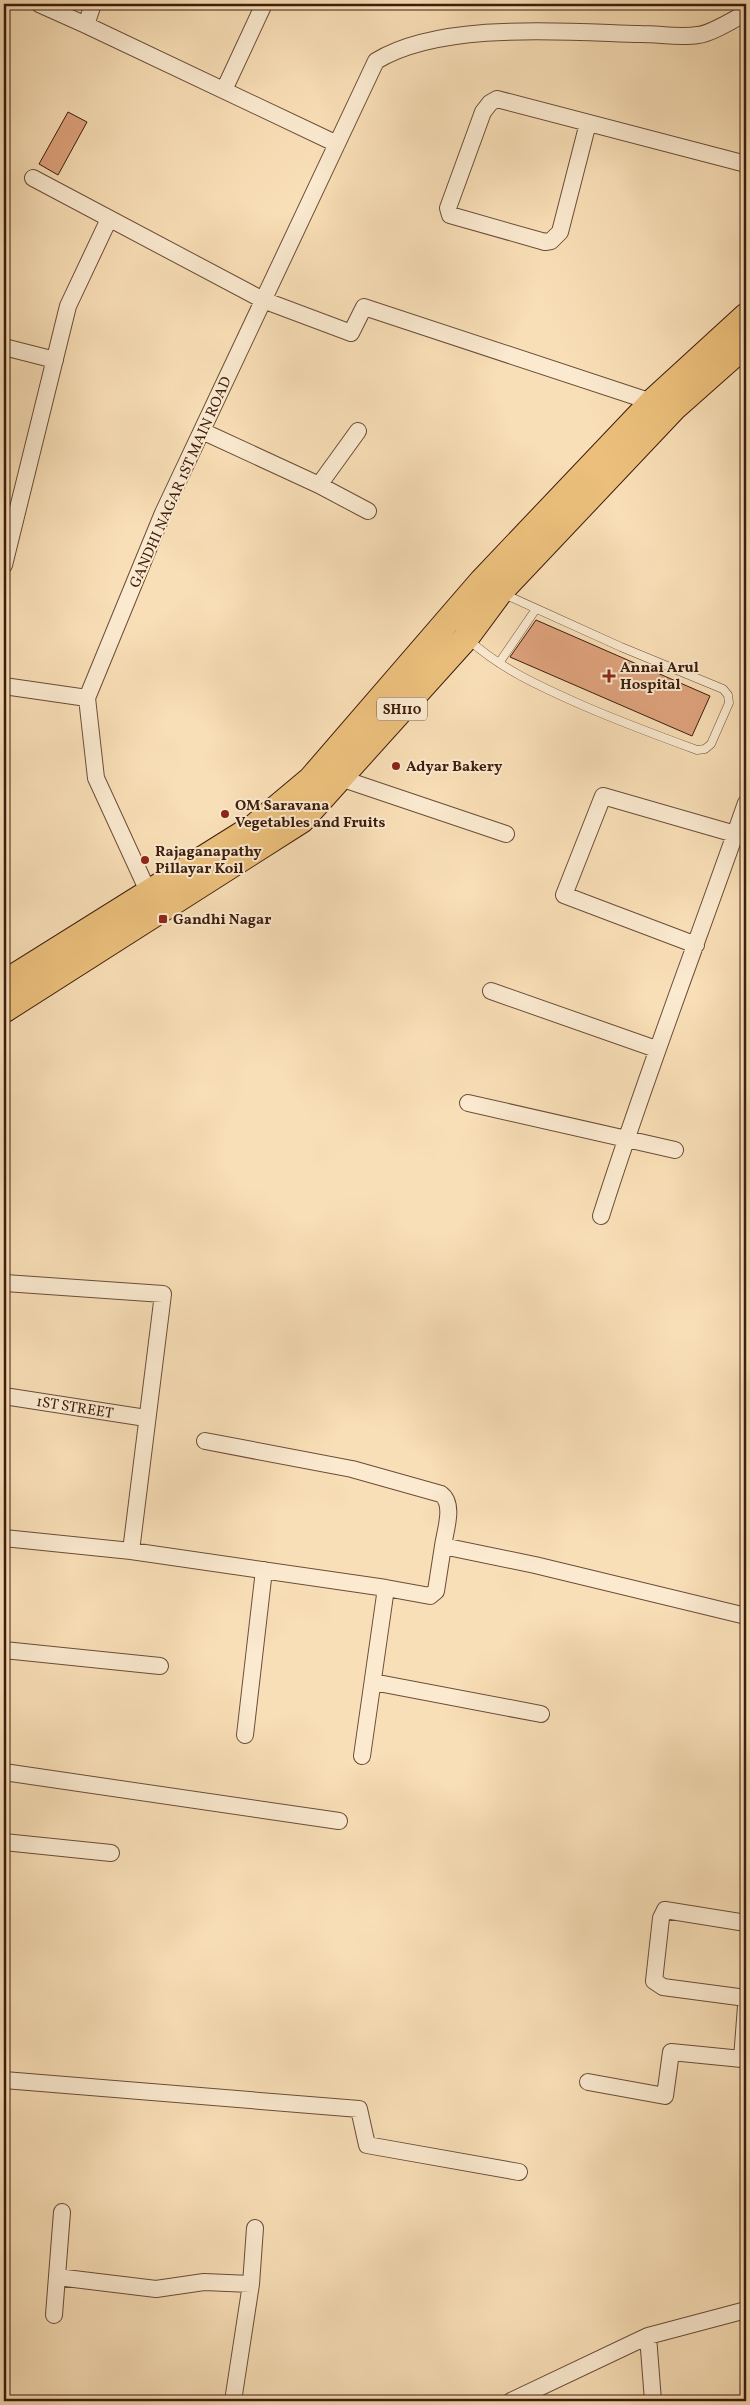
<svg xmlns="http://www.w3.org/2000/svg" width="750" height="2405" font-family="Vollkorn,serif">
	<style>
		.building { fill: #dfa37d; stroke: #3c1c0c }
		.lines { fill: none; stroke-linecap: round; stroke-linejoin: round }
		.lane-casing { stroke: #6b4d37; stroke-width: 9 }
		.street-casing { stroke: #6b4d37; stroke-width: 18 }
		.primary-casing { stroke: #3c1c0c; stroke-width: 27 }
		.lane { stroke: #fbead0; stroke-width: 8 }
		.street { stroke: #fbead0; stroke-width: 16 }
		.primary { stroke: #ecc07c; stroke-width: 25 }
		.poi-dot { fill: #8f2418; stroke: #fbead0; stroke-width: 2 }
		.labels { text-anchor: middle; stroke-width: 4; stroke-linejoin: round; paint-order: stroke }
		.shield { fill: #fbead0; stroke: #755a47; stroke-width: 1 }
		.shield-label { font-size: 14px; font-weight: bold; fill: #3c1c0c }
		.street-label { font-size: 15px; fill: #3c1c0c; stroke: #fbead0 }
		.poi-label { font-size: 15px; font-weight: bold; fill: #3c1c0c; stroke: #fbead0; text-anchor: start }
	</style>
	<rect width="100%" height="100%" fill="#f9dfb7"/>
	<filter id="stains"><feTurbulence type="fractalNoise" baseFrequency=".004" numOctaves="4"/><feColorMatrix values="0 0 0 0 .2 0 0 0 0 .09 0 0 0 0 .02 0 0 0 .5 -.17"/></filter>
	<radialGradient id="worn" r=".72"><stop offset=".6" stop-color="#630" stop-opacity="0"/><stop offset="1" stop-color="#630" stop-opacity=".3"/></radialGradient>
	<!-- building -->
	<path class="building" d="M68,112l19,10 -29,53 -19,-11z
		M536,620l174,76 -18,40 -182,-79z"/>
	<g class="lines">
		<!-- lane casing -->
		<g class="lane-casing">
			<path id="lane" d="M469,640c31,28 68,45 106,62 40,18 81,33 122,48l8,-1 6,-5 18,-41 -1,-8 -5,-6 -102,-42 -117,-53
				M499,663l37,-54"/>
		</g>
		<!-- street casing -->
		<g class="street-casing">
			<path id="street" d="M39,4l47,21
				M93,4l-7,21 251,119
				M224,90l40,-86
				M588,123l-28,109 -9,9 -6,1 -95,-27 -2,-7 35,-96 7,-9 7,-4 249,65
				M33,178l230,122 88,33 13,-26 288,95
				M4,347l51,13
				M202,431l117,54 39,-54
				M319,485l49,26
				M4,565l64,-259 41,-87
				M4,686l83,12
				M340,778l166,56
				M152,900l-56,-122 -9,-80 76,-185 213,-452c66,-40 189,-29 265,-27 19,0 39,4 57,1 13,-1 36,-16 48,-22
				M696,945l-132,-50 39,-99 132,38
				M491,991l165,58
				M468,1103l207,47
				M601,1216c44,-139 97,-275 145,-413
				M5,1283l158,11 -32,257
				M4,1396l142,22
				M205,1441l147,28 89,25c14,10 4,37 2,52
				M4,1538l127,13 255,37 44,8 6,-5 7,-45 92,19 211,51
				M4,1650l156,16
				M373,1682l168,32
				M245,1735l19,-165
				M362,1756l24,-168
				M4,1772l335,49
				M4,1842l107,11
				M746,1923l-81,-13 -4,8 -7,63 9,6 83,11
				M4,2080l355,29 8,36 152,27
				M588,2082l77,14 6,-44 71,7 4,-53
				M57,2277l99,12 48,-7 47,2 -18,117
				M251,2284l4,-56
				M54,2315l8,-103
				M648,2336l98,-26
				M511,2401l137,-65 5,65"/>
		</g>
		<!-- primary casing -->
		<g class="primary-casing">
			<path id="primary" d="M4,983l251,-157 56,-47 171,-198 170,-179 94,-86
				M4,1010l298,-190 164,-182 34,-46 174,-184 72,-64"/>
		</g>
		<!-- lane -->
		<use href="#lane" class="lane"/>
		<!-- street -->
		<use href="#street" class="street"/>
		<!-- primary -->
		<use href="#primary" class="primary"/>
	</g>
	<!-- markers -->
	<g class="poi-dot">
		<path d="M606.5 668.5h5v5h5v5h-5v5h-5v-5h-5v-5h5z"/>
		<circle cx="396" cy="766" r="5"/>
		<circle cx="225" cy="814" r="5"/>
		<circle cx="145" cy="860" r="5"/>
		<rect x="158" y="914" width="10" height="10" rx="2.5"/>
	</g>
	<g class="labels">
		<!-- shield labels -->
		<rect class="shield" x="377" y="697.5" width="50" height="23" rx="4"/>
		<g class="shield-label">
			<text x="402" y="714">SH110</text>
		</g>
		<!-- street labels -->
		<g class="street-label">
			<text transform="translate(180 482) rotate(-66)" y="5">GANDHI NAGAR 1ST MAIN ROAD</text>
			<text transform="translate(75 1407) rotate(9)" y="5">1ST STREET</text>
		</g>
		<!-- poi labels -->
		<g class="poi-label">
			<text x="620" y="672">Annai Arul<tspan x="620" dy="17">Hospital</tspan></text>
			<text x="406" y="771">Adyar Bakery</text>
			<text x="235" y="810">OM Saravana<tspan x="235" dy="17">Vegetables and Fruits</tspan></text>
			<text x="155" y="856">Rajaganapathy<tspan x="155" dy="17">Pillayar Koil</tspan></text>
			<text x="173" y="924">Gandhi Nagar</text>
		</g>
	</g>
	<!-- margin -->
	<rect width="750" height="2405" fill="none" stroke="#f9dfb7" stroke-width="20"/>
	<rect x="5" y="5" width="740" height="2395" fill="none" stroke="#3c1c0c" stroke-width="2.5"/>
	<rect x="10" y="10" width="730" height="2385" fill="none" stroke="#3c1c0c"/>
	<rect width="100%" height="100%" filter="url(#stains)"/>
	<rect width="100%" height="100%" fill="url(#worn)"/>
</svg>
